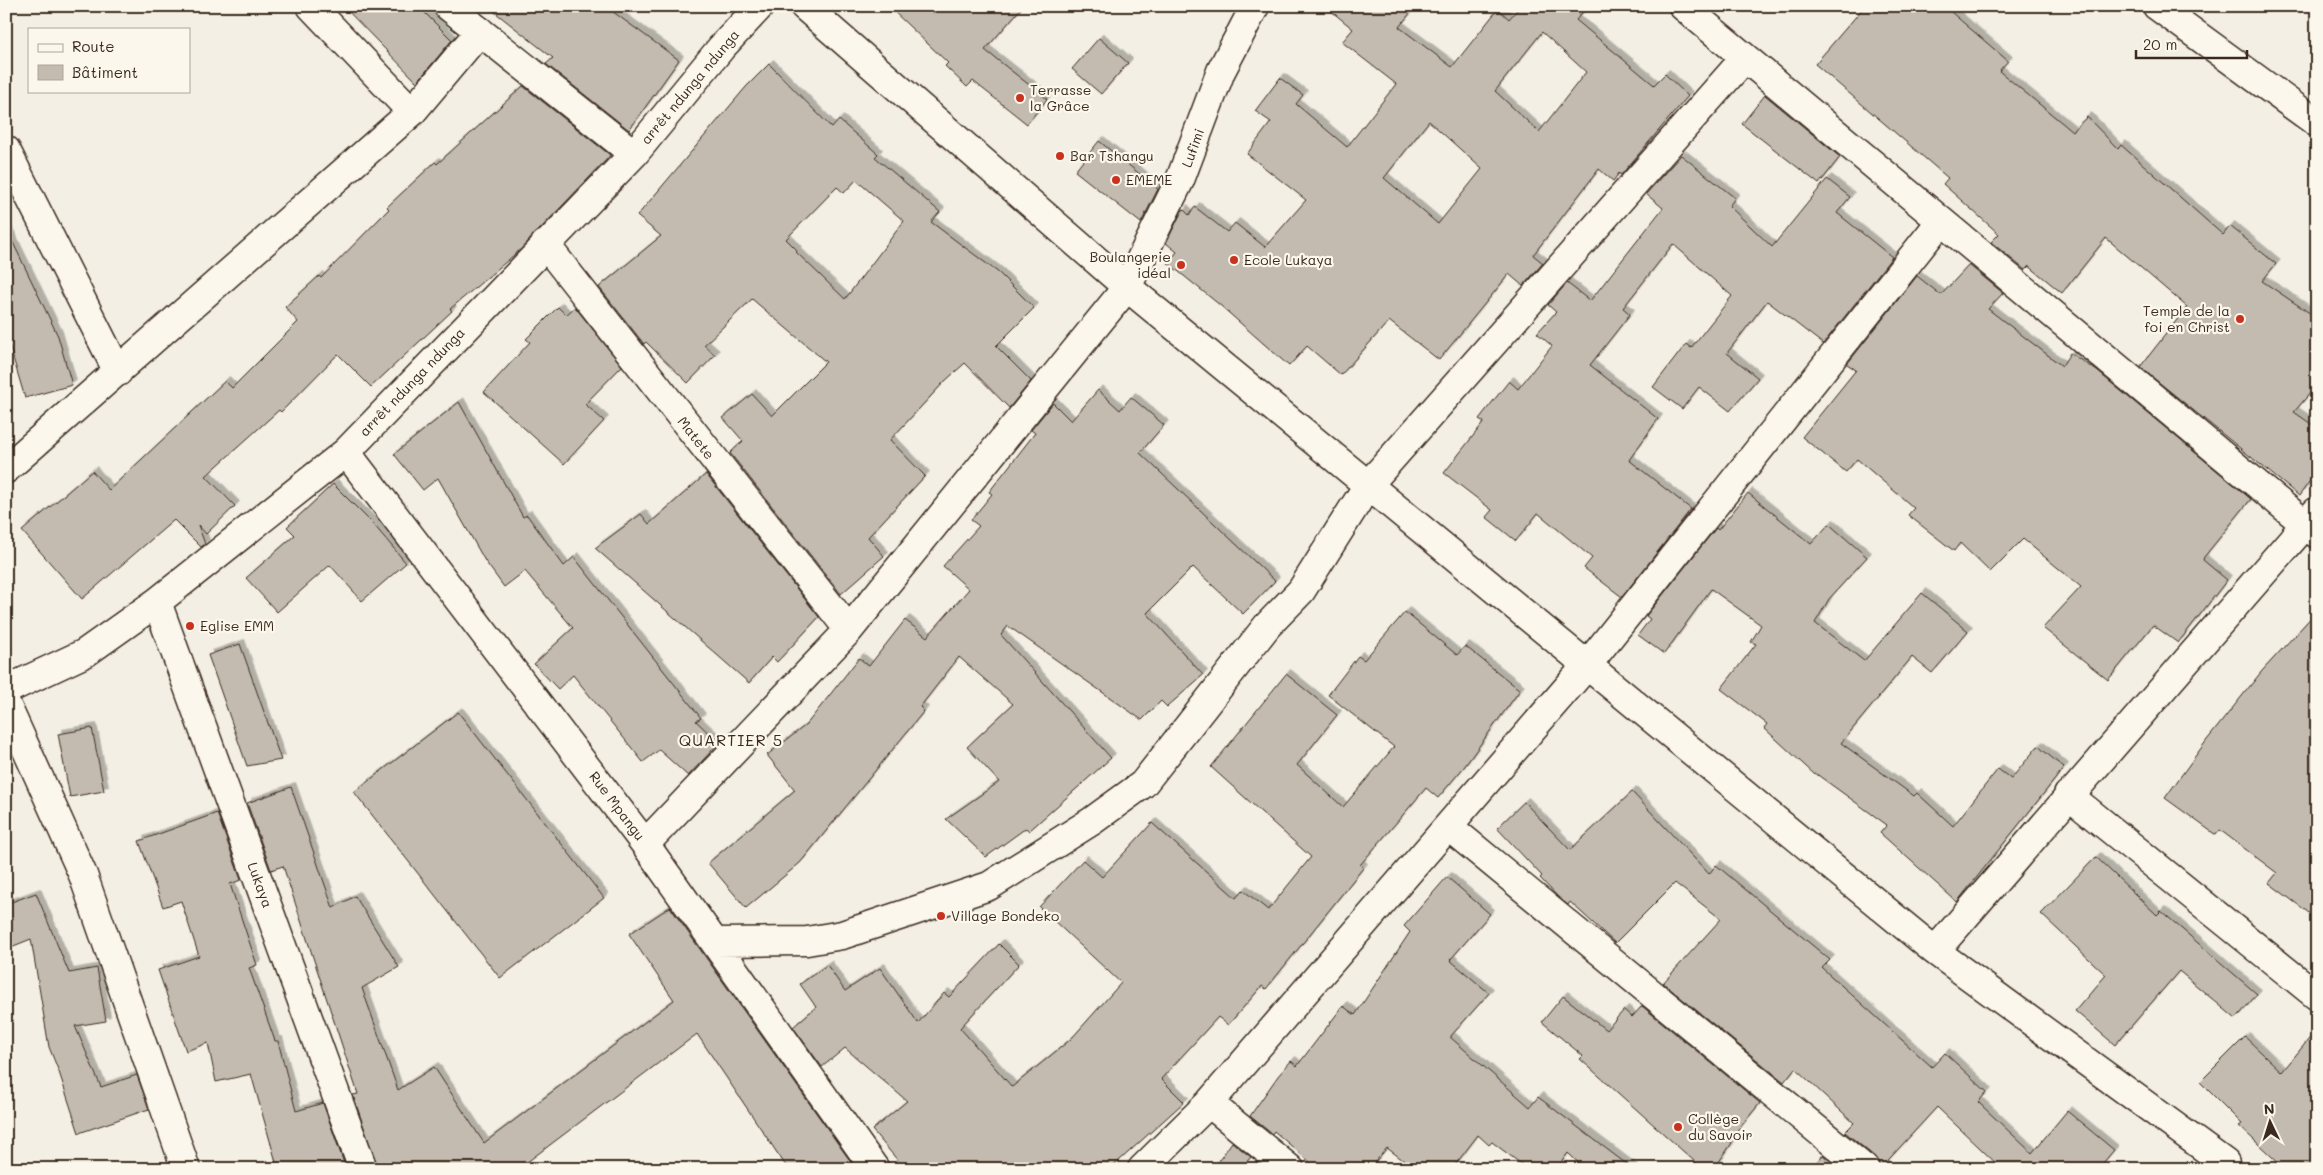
<svg xmlns="http://www.w3.org/2000/svg" width="2323" height="1175" font-family="Mali,sans-serif">
	<style>
		.building { fill: #c3bbb0; stroke: #3b2a1e; fill-rule: evenodd; filter: url(#shadow) }
		.lines { fill: none; stroke-linecap: round; stroke-linejoin: round }
		.street-casing { stroke: #3b2a1e; stroke-width: 31 }
		.secondary-casing { stroke: #3b2a1e; stroke-width: 31 }
		.street { stroke: #fbf7ec; stroke-width: 28 }
		.secondary { stroke: #fbf7ec; stroke-width: 28 }
		.poi-dot { fill: #c8321e; stroke: #fbf7ec; stroke-width: 2 }
		.labels { text-anchor: middle; stroke-width: 4.5; stroke-linejoin: round; paint-order: stroke }
		.street-label { font-size: 14px; fill: #3b2a1e; stroke: #fbf7ec }
		.poi-label { font-size: 14px; fill: #3b2a1e; stroke: #fbf7ec; text-anchor: start }
		.quarter-label { font-size: 16px; letter-spacing: 1px; fill: #3b2a1e; stroke: #fbf7ec }
	</style>
	<defs>
		<filter id="shadow"><feDropShadow dx="4.5" dy="-4.5" stdDeviation="0" flood-color="#0004"/></filter>
	</defs>
	<rect width="100%" height="100%" fill="#f3efe4"/>
	<filter id="ink" filterUnits="userSpaceOnUse"><feTurbulence type="fractalNoise" baseFrequency=".02" numOctaves="2"/><feDisplacementMap in="SourceGraphic" scale="10" xChannelSelector="R" yChannelSelector="G"/><feConvolveMatrix kernelMatrix="1 2 1 2 8 2 1 2 1" color-interpolation-filters="sRGB"/></filter>
	<g filter="url(#ink)">
		<!-- building -->
		<path class="building" d="M343,6h75l34,34 -35,42z
			M487,6h118l74,54 -50,70 -83,-66 7,-6z
			M888,6h135l-38,44 62,49 -20,25 -54,-43 -6,6 -22,-21 3,-3z
			M1325,6h91l-17,21 53,40 46,-58 11,10 8,-9 -4,-4h75l-12,14 78,65 11,-11 23,22 -67,79 -2,-2 -6,8 -14,-12 -66,86 10,8 -20,23 -14,-12 -70,86 -50,-39 -48,54 -34,-29 -18,20 -68,-60 -53,-43 9,-11 -11,-9 17,-34 6,6 6,-8 32,25 8,-9 30,24 41,-47 -59,-46 24,-32 -16,-11 25,-33 23,17 -7,9 51,43 49,-63 -54,-42 11,-13zM1542,32l44,40 -47,60 -44,-41zM1429,121l53,48 -44,55 -54,-46z
			M1865,6h79l64,55 -9,10 73,60 15,-14 31,32 3,-4 102,90 7,-9 46,38 -14,17 55,37v67l-23,27 23,16v43l-18,25 -159,-129 47,-60 -81,-69 -44,55 -33,-27 -4,4 -34,-28 8,-8 -56,-50 5,-6 -133,-114z
			M1099,38l29,25 -27,31 -29,-25z
			M769,64l63,64 7,-8 39,34 -3,3 65,55 -9,10 68,51 35,35 -38,38 35,35 -22,27 -44,-45 -21,19 -54,58 35,36 -57,61 16,19 -43,38 -111,-141 13,-12 -20,-23 29,-24 20,22 54,-54 -74,-63 -48,46 11,10 -27,28 -42,-41 -2,2 -45,-57 62,-51 -24,-20 109,-129zM856,180l48,41 -59,78 -49,-47 1,-2 -11,-11 51,-52 7,6z
			M523,86l87,69 -2,3 -88,92 -70,59 2,2 -81,76 -33,-33 -57,58 -2,-2 -73,66 29,30 -29,28 -8,-9 7,19 -4,3 -27,-27 -92,79 -60,-68 70,-60 17,19 116,-109 7,7 66,-66 -13,-15 34,-31 2,2 68,-69 -2,-2 48,-45 2,2z
			M1765,95l75,62 -21,27 -77,-60z
			M1099,141l59,48 -17,34 -66,-52z
			M1681,155l54,43 -6,8 43,41 55,-68 23,18 -13,16 55,44 -69,87 -56,-43 -40,52 31,25 -28,33 -31,-24 -17,22 -29,-22 33,-43 5,4 41,-52 -59,-52 -50,64 7,6 -40,51 68,54 -29,41 62,49 -69,88 -38,-29 8,-10 -54,-45 -22,28 -30,-24 6,-7 -48,-37 40,-51 -5,-3 30,-38 9,8 34,-43 -15,-13 19,-21 -8,-7 19,-22 23,18 73,-93 -17,-14z
			M6,228l52,108 14,49 -47,13 -19,-64z
			M1969,265l34,28 -15,16 74,57 8,-13 27,18 154,128 -47,58 -1,3 24,20 -49,63 -25,-18 -45,55 -65,-52 38,-41 -58,-48 -33,33 -30,-29 -6,8 -46,-36 6,-7 -57,-49 -11,13 -44,-35 54,-67 -9,-6 70,-88 24,19z
			M558,307l8,8 9,-8 47,59 -37,38 19,17 -40,43 -80,-72 46,-50 -4,-3z
			M1098,390l22,20 11,-13 33,28 -24,28 135,128 -32,33 -50,-47 -46,46 56,62 -36,32 -6,-6 -19,19 -134,-94 -7,9 110,123 -82,73 -3,-3 -40,29 -40,-38 53,-37 -32,-35 46,-43 -54,-47 -39,50 4,4 -124,152 -54,45 -38,-45 87,-73 -28,-35 39,-30 53,-67 10,8 36,-46 22,17 42,-48 -26,-23 36,-40 -8,-6 21,-26 -3,-2 46,-59 -4,-3 22,-27 18,18z
			M459,402l64,115 4,-2 37,51 10,-9 127,161 -5,3 23,22 -31,33 -29,-26 -16,12 -70,-87 -15,14 -24,-25 39,-36 -48,-57 -21,16 -19,-26 -47,-83 -15,12 -29,-36z
			M706,474l113,143 -42,45 -5,-5 -23,26 -154,-135 46,-34 8,10z
			M333,484l41,41 32,38 -44,38 -32,-36 -53,47 -31,-34 49,-43 -8,-8z
			M1748,493l63,51 18,-20 38,33 -38,42 -14,24 49,38 58,-68 46,38 -36,42 -20,-16 -71,86 73,53 3,-3 36,33 45,-57 13,10 27,-33 26,22 -107,134 -77,-69 7,-8 -72,-52 -1,1 -50,-46 3,-4 -46,-35 35,-45 -5,-2 10,-17 -50,-36 -47,65 -26,-19 12,-16 -4,-3 70,-88 2,2z
			M2317,611v308l-48,-36 8,-10 -57,-43 -4,5 -51,-37 42,-58 55,-69z
			M1405,612l52,43 8,-9 55,44 -56,77 -26,31 -12,-10 -66,77 3,3 -97,121 -4,-3 -34,39 -10,-8 -57,62 23,23 -74,67h-205l-33,-39 35,-29 -62,-53 -23,19 -29,-40 23,-20 -16,-23 27,-19 18,26 35,-23 38,55 26,-30 5,4 50,-53 20,20 -59,64 52,59 59,-48 50,-56 -82,-76 44,-47 19,17 50,-54 84,75 7,-8 25,20 43,-53 -100,-90 75,-93 51,41 -40,50 46,42 51,-60 -66,-52 30,-39 6,4z
			M240,644l41,116 -34,6 -39,-111z
			M458,712l146,186 -104,80 -146,-186z
			M92,728l12,63 -34,6 -12,-63z
			M291,787l42,121 22,-12 44,71 -37,21 36,102 36,-23 50,76 190,-143 -45,-66 41,-27 186,262h-68l-91,-135 -179,135h-140l-25,-74 5,-1 -75,-228 -12,4 -24,-67z
			M1632,792l77,82 7,-9 114,95 -8,8 110,99 13,-14 42,39 -9,10 54,51 35,-42 47,39 -16,19h-96l-65,-62 -57,62 -5,-12 -30,-25 9,-9 -59,-55 -11,14 -121,-99 58,-64 -46,-36 -60,60 -45,-41 -2,3 -9,-7 -19,-20 2,-2 -45,-48 27,-26 46,48z
			M217,813l24,67 -11,4 27,81 -8,3 26,73h3l18,70 27,-8 23,66h-68l-27,-95 -35,8 -8,-39 -22,8 -28,-81 41,-14 -18,-55 -18,6 -24,-66z
			M2096,857l61,58 4,-4 96,83 -21,25 -57,-48 -64,74 -40,-34 31,-36 -65,-61z
			M1447,877l43,37 -40,46 39,33 -39,44 80,70 8,-10 95,72h-48l-17,-16 -12,16h-28l-36,-27 -3,3 -11,-10 -26,34h-37l-28,-21 -18,21h-51l-44,-38 -2,3 -22,-18 28,-40 13,-15 6,5 46,-60 12,9 55,-83 -6,-6z
			M36,893l33,80 28,-5 9,53 -31,5 26,61 36,-12 12,34 -70,24 -20,-61 -10,-25 -18,-108 -25,10v-45z
			M1563,996l43,34 18,-20 8,7 10,-11 118,97 -31,38 3,2 -18,26h-11l-123,-110 3,-3 -41,-34z
			M2317,1029v140h-32l-46,-43 3,-2 -42,-42 45,-45 37,35z
			M1232,1142l19,15 -11,12h-27z
			M1823,1155l17,14h-30z"/>
		<g class="lines">
			<!-- street casing -->
			<g class="street-casing">
				<path id="street" d="M311,6l101,106
					M448,6l186,148
					M804,6l323,281 808,664 290,212 1,6
					M1683,6l634,528
					M6,150l112,222
					M545,244l304,386
					M346,452l299,392 230,325
					M6,469l406,-357 68,-81
					M157,602l206,567
					M6,690l79,-37 72,-51 189,-150 288,-298 87,-106 39,-42
					M6,704l77,171 103,294
					M2068,795l249,201
					M1449,827l416,342
					M645,844l204,-214 278,-343 53,-107 41,-109 34,-65
					M715,942l92,-1 35,-6 147,-49 103,-65 51,-37 124,-158 34,-35 67,-106 377,-427
					M1935,951l381,-439
					M1209,1103l81,66
					M1142,1169l67,-66 379,-439 353,-443"/>
			</g>
			<!-- secondary casing -->
			<g class="secondary-casing">
				<path id="secondary" d="M2157,6l160,117"/>
			</g>
			<!-- street -->
			<use href="#street" class="street"/>
			<!-- secondary -->
			<use href="#secondary" class="secondary"/>
		</g>
	</g>
	<!-- markers -->
	<g class="poi-dot">
		<circle cx="1020" cy="98" r="5"/>
		<circle cx="1060" cy="156" r="5"/>
		<circle cx="1116" cy="180" r="5"/>
		<circle cx="1234" cy="260" r="5"/>
		<circle cx="1181" cy="265" r="5"/>
		<circle cx="2240" cy="319" r="5"/>
		<circle cx="190" cy="626" r="5"/>
		<circle cx="941" cy="916" r="5"/>
		<circle cx="1678" cy="1127" r="5"/>
	</g>
	<g class="labels">
		<!-- street labels -->
		<g class="street-label">
			<text transform="translate(690 87) rotate(-50)" y="5">arrêt ndunga ndunga</text>
			<text transform="translate(1193 148) rotate(-70)" y="5">Lufimi</text>
			<text transform="translate(412 382) rotate(-46)" y="5">arrêt ndunga ndunga</text>
			<text transform="translate(696 438) rotate(52)" y="5">Matete</text>
			<text transform="translate(617 806) rotate(53)" y="5">Rue Mpangu</text>
			<text transform="translate(260 885) rotate(70)" y="5">Lukaya</text>
		</g>
		<!-- poi labels -->
		<g class="poi-label">
			<text x="1030" y="95">Terrasse<tspan x="1030" dy="16">la Grâce</tspan></text>
			<text x="1070" y="161">Bar Tshangu</text>
			<text x="1126" y="185">EMEME</text>
			<text x="1171" y="262" text-anchor="end">Boulangerie<tspan x="1171" dy="16">idéal</tspan></text>
			<text x="1244" y="265">Ecole Lukaya</text>
			<text x="2230" y="316" text-anchor="end">Temple de la<tspan x="2230" dy="16">foi en Christ</tspan></text>
			<text x="200" y="631">Eglise EMM</text>
			<text x="951" y="921">Village Bondeko</text>
			<text x="1688" y="1124">Collège<tspan x="1688" dy="16">du Savoir</tspan></text>
		</g>
		<!-- quarter labels -->
		<g class="quarter-label">
			<text x="731" y="746">QUARTIER 5</text>
		</g>
	</g>
	<!-- margin -->
	<rect width="2323" height="1175" fill="none" stroke="#fbf7ec" stroke-width="25"/>
	<rect x="12" y="12" width="2298" height="1150" fill="none" stroke="#3b2a1e" stroke-width="2" filter="url(#ink)"/>
	<!-- legend -->
	<rect x="28" y="28" width="162" height="65" fill="#fbf7ec" stroke="#aea59a"/>
	<rect x="38" y="44" width="25" height="8" fill="#fbf7ec" stroke="#aea59a"/>
	<text x="72" y="52" font-size="15" fill="#3b2a1e">Route</text>
	<rect x="38" y="65" width="25" height="15" fill="#c3bbb0" stroke="#aea59a"/>
	<text x="72" y="78" font-size="15" fill="#3b2a1e">Bâtiment</text>
	<!-- north arrow -->
	<g transform="translate(2270 1122) rotate(356)" stroke="#fbf7ec" stroke-width="4" paint-order="stroke">
	<path d="M0-4L9 19L0 12L-9 19Z" fill="#3b2a1e"/>
	<text y="-8" font-size="14" font-weight="bold" text-anchor="middle" fill="#3b2a1e">N</text>
	</g>
	<!-- scale -->
	<path d="M2136 50v8h111v-8" fill="none" stroke="#3b2a1e" stroke-width="2.5"/>
	<text x="2143" y="50" font-size="15" fill="#3b2a1e" stroke="#fbf7ec" stroke-width="4" paint-order="stroke">20 m</text>
</svg>
